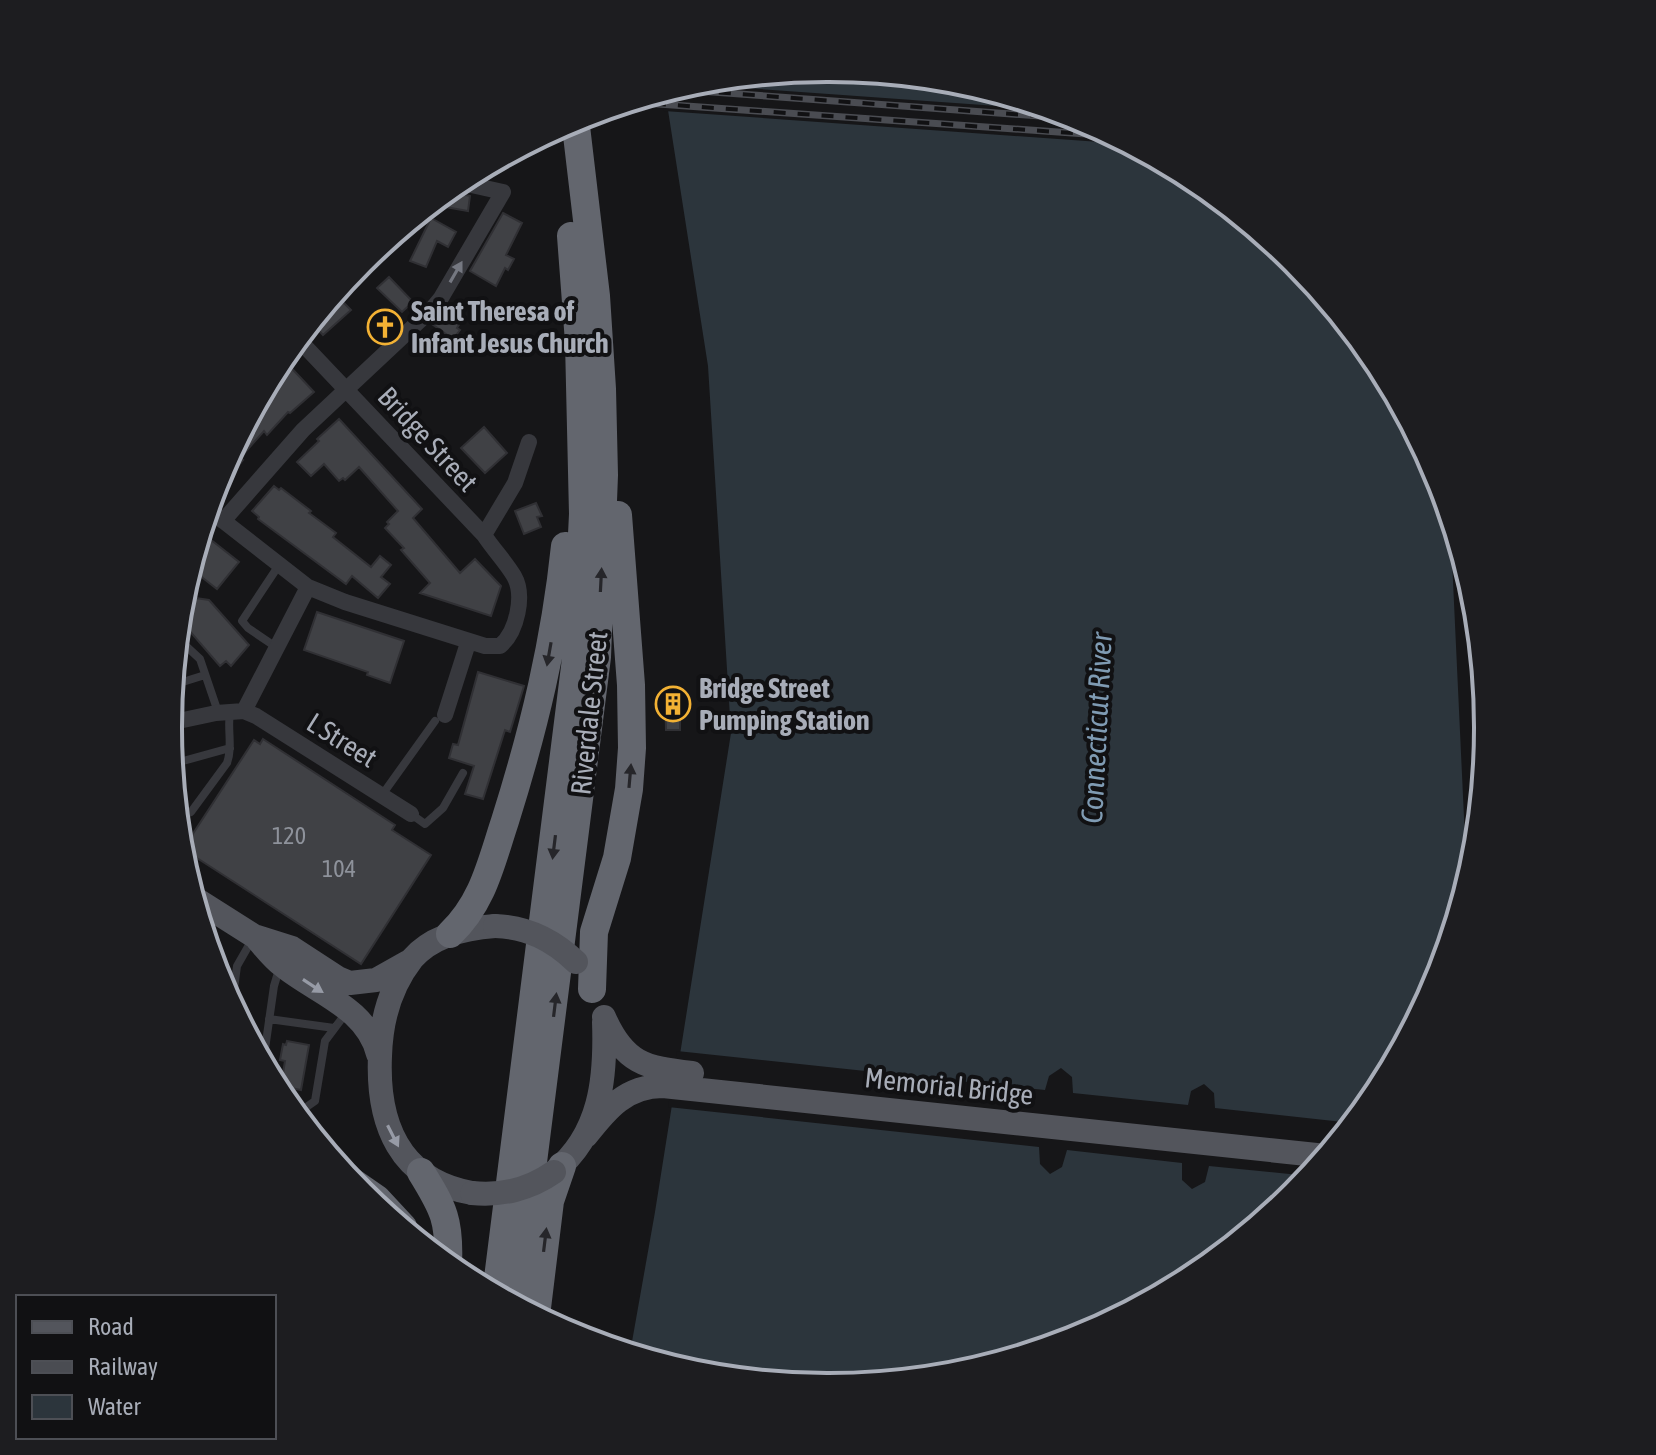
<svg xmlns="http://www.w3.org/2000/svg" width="1656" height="1455" font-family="'Asap Condensed',sans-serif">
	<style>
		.water { fill: #2c353c }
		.pier { fill: #161618 }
		.building { fill: #404145; stroke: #303034; stroke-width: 2 }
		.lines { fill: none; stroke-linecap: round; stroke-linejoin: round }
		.service { stroke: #37383d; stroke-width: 8 }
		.minor { stroke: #37383d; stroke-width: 16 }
		.primary { stroke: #53555c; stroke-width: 24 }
		.motorway { stroke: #63666e; stroke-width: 28 }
		.rail-casing { stroke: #4a4c52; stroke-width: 7 }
		.rail { stroke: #111113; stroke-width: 4; stroke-dasharray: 12; stroke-linecap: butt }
		.primary-bridge { stroke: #53555c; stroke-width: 24 }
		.oneway { fill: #757881 }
		.oneway2 { fill: #26262a }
		.oneway3 { fill: #979ba6 }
		.labels { text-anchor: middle; stroke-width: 8; stroke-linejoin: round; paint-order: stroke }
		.number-label { font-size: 24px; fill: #8e929b }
		.poi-label { font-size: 28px; font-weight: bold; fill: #a8adb8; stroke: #111113; text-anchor: start }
		.street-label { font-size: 28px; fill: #a8adb8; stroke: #111113 }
		.water-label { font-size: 30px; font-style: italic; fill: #7f9bb3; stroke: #111113 }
		.rim { fill: none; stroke: #a8adb8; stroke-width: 4 }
	</style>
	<rect width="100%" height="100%" fill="#161618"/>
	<!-- water -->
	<path class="water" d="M828,68l129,13 124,37 114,61 100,82 82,100 60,115 13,41 17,365 -30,98 -61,114 -82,100 -100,82 -114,61 -124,37 -128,13 -129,-13 -69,-21 25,-141 76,-479 -23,-367 -43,-275 35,-10z"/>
	<!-- pier -->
	<path class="pier" d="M689,84l363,26 29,8 47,26 -464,-33 -3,-19z
		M677,1051l368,39 4,-14 12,-8 11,9 1,16 115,12 3,-14 13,-7 10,9 1,15 137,15 -43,53 -100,-10 -4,16 -13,7 -10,-9v-17l-115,-13 -5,17 -12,7 -10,-10 -1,-17 -371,-40z"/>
	<!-- building -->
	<path class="building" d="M448,191l22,5 -2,15 -23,-4z
		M503,213l19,10 -16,32 8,4 -6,11 -3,-2 -9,18 -26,-15z
		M431,218l25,14 -8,15 -11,-6 -11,26 -16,-6z
		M389,277l24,25 -11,10 -25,-24z
		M339,298l12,12 -28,25 -11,-12 19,-23 3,3z
		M444,312l16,11 -3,5 3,2 -7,9 -21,-15z
		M282,358l32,34 -24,21 -2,-1 -21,23 -3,-4 -24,27 3,2 -29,37 5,-22z
		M339,419l83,90 -9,9 47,55 15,-14 26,27 -10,30 -71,-23 10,-10 -29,-33 3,-2 -19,-20 4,-4 -2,-2 11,-11 -39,-44 -14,13 -2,-2 -4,3 -15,-17 -13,12 -14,-14 22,-21 -2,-2z
		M484,427l23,26 -22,20 -24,-25z
		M274,486l5,4 2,-2 30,23 -2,2 27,20 -3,4 38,30 9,-11 11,9 -10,12 9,7 -12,14 -26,-22 -6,8 -88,-65 1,-2 -7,-6z
		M536,503l6,13 -5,1 4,10 -17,7 -9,-23z
		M201,532l38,30 -22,27 -27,-21z
		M182,596l27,4 40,45 -18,21 -5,-5 -6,5 -32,-37 -10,2z
		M317,612l87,29 -14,42 -23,-8 1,-3 -64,-22z
		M478,672l46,14 -14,46 -5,-2 -22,69 -18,-5 9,-28 -25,-8 4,-14 5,1z
		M665,689h15v41h-14z
		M263,739l132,86 -3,5 39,25 -70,109 -178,-115 71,-109 6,4z
		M287,1041l22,4 -8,45 -20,-4 4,-25 -5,-1 3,-16 3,1z"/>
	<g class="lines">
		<!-- service -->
		<path class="service" d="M176,647h11l13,12 18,53
			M276,647l-28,-19 -6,-7 37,-56
			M173,685l32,-10
			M172,764l58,-16
			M382,795l53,-74
			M177,810l9,4 5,-2 36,-49c6,-16 0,-34 3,-51
			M411,814l14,10 18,-16 20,-35
			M232,1004l5,-38 16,-28
			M269,1019l65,9
			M263,1063l11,-77 6,-20
			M291,1107l14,1 10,-7 10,-60 21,-28"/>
		<!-- minor -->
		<path class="minor" d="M208,509l100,78 37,15 140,44h15c17,-14 25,-51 14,-70 -9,-15 -21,-27 -30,-41l-186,-196
			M223,521l80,-91 128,-120 10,-12 62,-106 -45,-10
			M484,535l31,-52 14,-41
			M244,711l12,5 155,98
			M445,715l23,-72
			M169,723l47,-10 28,-2 64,-124"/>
		<!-- primary -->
		<path class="primary" d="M194,898l60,38 38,12 46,30 12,5 26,-3 32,-18
			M257,939c8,9 16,20 26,27 33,27 84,42 95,88
			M604,1017c20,46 41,51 88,56
			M586,1136c21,-27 40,-50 77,-50l663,70
			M554,1172c47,-38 52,-94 50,-150
			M472,1193c-73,-13 -95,-69 -92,-137 1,-34 10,-69 32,-97 20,-23 54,-31 83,-33"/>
		<!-- motorway -->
		<path class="motorway" d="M450,934c33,-31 41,-71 55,-113 29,-92 50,-179 60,-275
			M592,989l2,-57 23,-74 12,-69 3,-41 -1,-63 -13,-170
			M421,1172c23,37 29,49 27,93
			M351,1181l26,18 26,28
			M496,1294l80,-635 7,-145 -4,-172 -8,-106
			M515,1304l82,-647 7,-182 -2,-86 -6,-93 -21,-178
			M536,1316l14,-115 12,-35"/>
		<!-- rail casing -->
		<g class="rail-casing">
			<path id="rail" d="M671,89l410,30
				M630,102l484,34"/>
		</g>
		<!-- rail -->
		<use href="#rail" class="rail"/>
		<!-- primary-bridge -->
		<path class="primary-bridge" d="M495,926c33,1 58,14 81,36
			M472,1193c29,3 58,-4 82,-21"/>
	</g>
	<!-- one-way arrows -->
	<defs><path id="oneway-solid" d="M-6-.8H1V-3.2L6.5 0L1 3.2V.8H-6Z" transform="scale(2)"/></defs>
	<use class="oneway" href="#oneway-solid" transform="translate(456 272) rotate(-60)"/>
	<g class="oneway2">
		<use href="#oneway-solid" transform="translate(601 580) rotate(-87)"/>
		<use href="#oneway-solid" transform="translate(549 654) rotate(100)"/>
		<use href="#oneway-solid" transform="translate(630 776) rotate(-85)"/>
		<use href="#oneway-solid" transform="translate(554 847) rotate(97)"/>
		<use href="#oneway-solid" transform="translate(555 1005) rotate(-83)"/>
		<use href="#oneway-solid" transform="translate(545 1240) rotate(-83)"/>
	</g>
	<g class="oneway3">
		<use href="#oneway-solid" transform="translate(313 986) rotate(33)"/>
		<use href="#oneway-solid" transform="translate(393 1136) rotate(63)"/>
	</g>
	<!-- icons -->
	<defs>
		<g id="church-ring" transform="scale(1.8)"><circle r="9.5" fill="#111113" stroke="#f2b134" stroke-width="1.5"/><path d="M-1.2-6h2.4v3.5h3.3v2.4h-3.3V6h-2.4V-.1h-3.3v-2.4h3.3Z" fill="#f2b134"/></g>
		<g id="building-ring" transform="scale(1.8)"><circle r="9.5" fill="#111113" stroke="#f2b134" stroke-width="1.5"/><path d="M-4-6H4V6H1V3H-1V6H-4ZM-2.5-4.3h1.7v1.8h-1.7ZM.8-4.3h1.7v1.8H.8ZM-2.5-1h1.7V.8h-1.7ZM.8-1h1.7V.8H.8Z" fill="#f2b134"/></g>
	</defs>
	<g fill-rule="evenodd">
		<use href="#church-ring" x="385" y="327"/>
		<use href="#building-ring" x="673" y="704"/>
	</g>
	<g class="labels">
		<!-- number labels -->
		<g class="number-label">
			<text x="289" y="844">120</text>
			<text x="339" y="877">104</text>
		</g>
		<!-- poi labels -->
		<g class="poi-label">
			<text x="411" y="321">Saint Theresa of<tspan x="411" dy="32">Infant Jesus Church</tspan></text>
			<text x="699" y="698">Bridge Street<tspan x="699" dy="32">Pumping Station</tspan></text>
		</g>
		<!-- street labels -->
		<g class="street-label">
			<text transform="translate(428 439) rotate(47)" y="10">Bridge Street</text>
			<text transform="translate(589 713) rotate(-84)" y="10">Riverdale Street</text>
			<text transform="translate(342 740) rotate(32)" y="10">L Street</text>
			<text transform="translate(949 1086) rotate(6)" y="10">Memorial Bridge</text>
		</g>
		<!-- water labels -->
		<g class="water-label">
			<text transform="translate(1097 728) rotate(-87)" y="10">Connecticut River</text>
		</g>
	</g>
	<!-- crop -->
	<path d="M0 0H1656V1455H0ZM827 82H829A645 645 0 0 1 1474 727V728A645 645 0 0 1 829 1373H827A645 645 0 0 1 182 728V727A645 645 0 0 1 827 82Z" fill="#1d1d20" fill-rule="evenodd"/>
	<path class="rim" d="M827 82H829A645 645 0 0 1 1474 727V728A645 645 0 0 1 829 1373H827A645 645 0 0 1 182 728V727A645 645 0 0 1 827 82Z"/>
	<!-- legend -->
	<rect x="16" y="1295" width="260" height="144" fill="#111113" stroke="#4d4f55" stroke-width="2"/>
	<rect x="32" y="1321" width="40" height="12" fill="#53555c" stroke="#4d4f55" stroke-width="2"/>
	<text x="88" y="1335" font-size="24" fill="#a8adb8">Road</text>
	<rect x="32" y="1361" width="40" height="12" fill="#4a4c52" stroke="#4d4f55" stroke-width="2"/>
	<text x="88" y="1375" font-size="24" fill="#a8adb8">Railway</text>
	<rect x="32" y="1395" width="40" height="24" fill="#2c353c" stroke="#4d4f55" stroke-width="2"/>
	<text x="88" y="1415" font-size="24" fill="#a8adb8">Water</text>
</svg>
